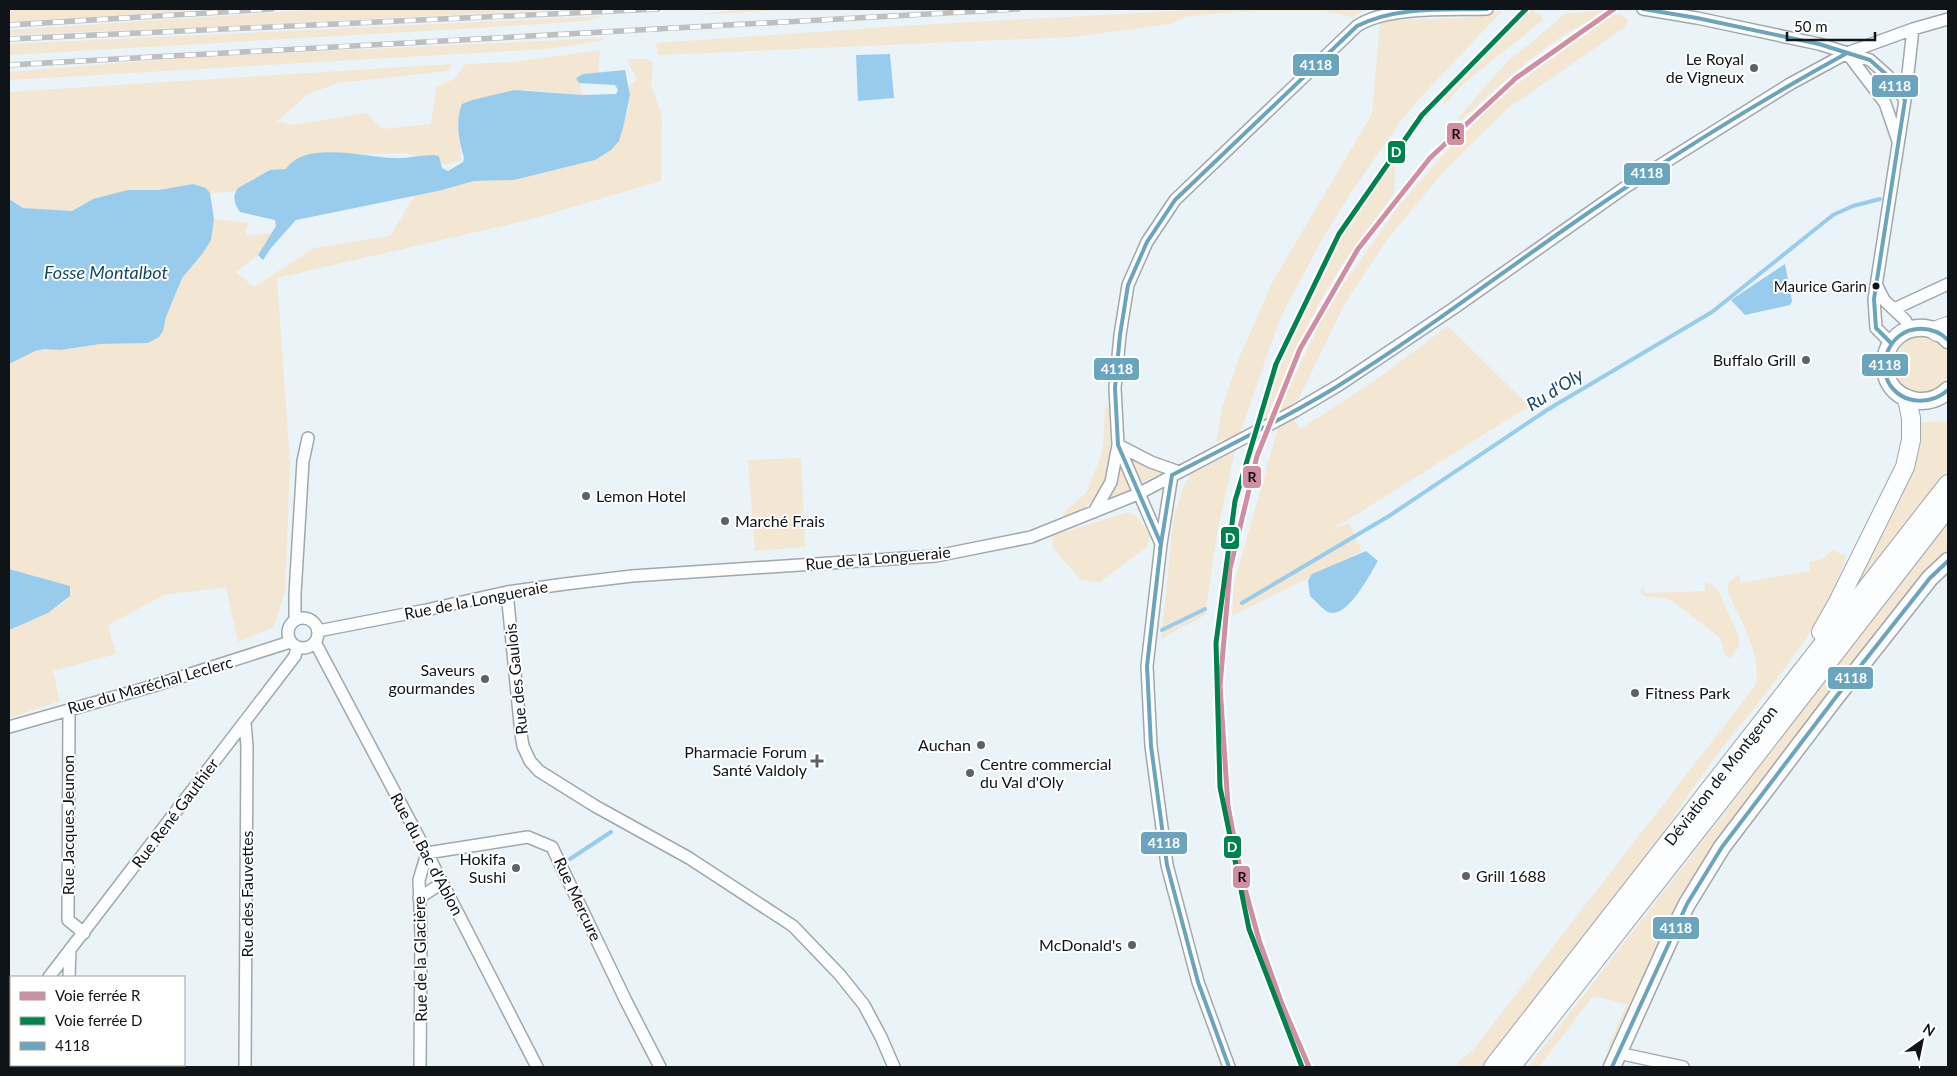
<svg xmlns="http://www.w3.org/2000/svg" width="1957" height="1076" font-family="Lato,sans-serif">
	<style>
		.green { fill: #f3e6d2 }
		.water { fill: #99ccec }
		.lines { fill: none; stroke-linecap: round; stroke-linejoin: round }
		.stream { stroke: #99ccec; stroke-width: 4 }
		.street-casing { stroke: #a1a8ac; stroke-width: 14 }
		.secondary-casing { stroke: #a1a8ac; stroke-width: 19 }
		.primary-casing { stroke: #a1a8ac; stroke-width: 20 }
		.highway-casing { stroke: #a1a8ac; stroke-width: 22 }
		.street { stroke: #fcfdfe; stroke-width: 11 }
		.secondary { stroke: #fcfdfe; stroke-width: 16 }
		.primary { stroke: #fcfdfe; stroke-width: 18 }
		.highway { stroke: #fcfdfe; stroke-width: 20 }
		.rail-casing { stroke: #bdbfc0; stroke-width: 5.5 }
		.rail { stroke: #fff; stroke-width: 4; stroke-dasharray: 11; stroke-linecap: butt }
		.bus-1-casing { stroke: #fff; stroke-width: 8 }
		.bus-1 { stroke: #6ba4bd; stroke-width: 4 }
		.rail-1-casing { stroke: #fff; stroke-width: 9 }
		.rail-2-casing { stroke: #fff; stroke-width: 9 }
		.rail-1 { stroke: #d18ea2; stroke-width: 5 }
		.rail-2 { stroke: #00824e; stroke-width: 5 }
		.poi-dot { fill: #5c6266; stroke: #fff; stroke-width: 2 }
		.bus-dot { fill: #0f1418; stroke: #fff; stroke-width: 2 }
		.labels { text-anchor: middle; stroke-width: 4; stroke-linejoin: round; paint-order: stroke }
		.bus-label { font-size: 15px; fill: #0f1418; stroke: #fff; text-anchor: end }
		.poi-label { font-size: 16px; fill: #0f1418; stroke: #fff; text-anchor: end }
		.street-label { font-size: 16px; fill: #0f1418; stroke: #fff }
		.water-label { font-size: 18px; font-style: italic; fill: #104865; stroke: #fff }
		.line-badge { stroke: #fff; stroke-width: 2 }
		.badge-label { font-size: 14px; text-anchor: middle; font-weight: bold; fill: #fff }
		.pale-badge-label { font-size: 14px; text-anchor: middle; font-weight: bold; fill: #111 }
	</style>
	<rect width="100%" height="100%" fill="#eaf3f8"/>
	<!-- green -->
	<path class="green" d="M9,9h199l-199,14z
		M328,9h243l-370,18 -192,8v-5z
		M743,9h63l-113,6z
		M1211,9h156l-15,8 -28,-6h-64l-40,2 -35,4 -14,7 -99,13 -414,18 -2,-12 245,-17z
		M1532,9l9,6 2,5 -80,64 -20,22 3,-12 37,-39z
		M1603,10l-3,5c-51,24 -97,67 -139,105l-3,-2 48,-55 50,-41 7,-8z
		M1502,11l-85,90 -19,24 -46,66 -31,50 -37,70 -10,24 -34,99 -24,8 7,-37 16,-47 33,-75 100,-169 8,-91 17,-3 65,-2z
		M1616,13l12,6 -4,9 -117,81 -63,62 -58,70 -42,64 -46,95 -21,13 51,-107 70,-99 45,-52 64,-64z
		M604,16l-19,5 -92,6 -484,28v-11z
		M605,38l-4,3 -55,8 -537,31v-8l187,-15z
		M600,50l-2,23 -15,1 -6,3 6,18 -56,-5 -55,10 -14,21 3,39 -15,5 -40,-12 -67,2 -74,19 -26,14 -4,4 -25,1 -4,-5 -13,-4 -34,6h-31l-45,14 -11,7 -8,1 -41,-4 -14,-9v-107l442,-28 -3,7 -110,12 -30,11 -31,27 16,4 73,-12 16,16 49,-5 5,-37 18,-8 12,-15 48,-2z
		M627,59h19l7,3 -2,24 11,30 -1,65 -133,39 -251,58 13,186 -5,127 -11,36 -36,15 -12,-55 -62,8 -56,30 8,29 -63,17 7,30 -51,17v-88c13,-7 57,-22 61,-36 1,-2 0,-5 0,-8l-61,-17v-205l26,-13 9,-2 16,1 40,-6 48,-1 15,-12 3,-14 16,-40 21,-24 11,-34 34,4 -3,13 26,-3 -13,22 -22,17 18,15 60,-39 76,-12 25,-41 59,-14 40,-1 81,-20 24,-19 10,-36v-19l8,-7z
		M1395,156l-1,37 -49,67 -25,41 -33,69 -20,47 -7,6c26,-75 57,-154 102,-220 10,-16 22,-31 33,-47z
		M1448,326l81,80 -199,125 19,-8 13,28 -130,65 2,-32 44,-156 16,-8 6,9 73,-47z
		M1894 365a28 28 0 1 1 56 0a28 28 0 1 1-56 0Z
		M1105,407l6,1c-2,47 6,88 -45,110l-3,-5 23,-20 15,-37 2,-9z
		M1941,421l7,3v46l-106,139 -2,-1 64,-118 13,-39 3,-28z
		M1235,451l-17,77 -13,87 -44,24 13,-124 10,-29 6,-11z
		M1134,457l31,15 -25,11 -9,-25z
		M801,458l4,89 -50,4 -7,-91z
		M1121,464l10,25 -18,10h-5z
		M1128,512l8,4 14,18 -3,13 -47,35 -19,-2 -28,-32 -1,-12z
		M1948,521v32l-217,271 -117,224 -6,-1 19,-43 -34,-8 -54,71h-11l219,-283 -1,-2 13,-18z
		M1832,550l14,6c-25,80 -86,141 -135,207 -22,29 -41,61 -63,90 -54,73 -112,143 -168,214h-21l-2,-2 2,-4 14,-11 282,-364c9,-27 -16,-69 -27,-94v-9l11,-9 2,9 69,-12 -1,-9 14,-3z
		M1705,582l7,3 6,5 21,47 -1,11 -8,10 -5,-3 -5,-17 -49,-38 -8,-2 -17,-1 -5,-4 2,-8 1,8 61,-2z"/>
	<!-- water -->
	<path class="water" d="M890,54l4,44 -36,3 -2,-46z
		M625,70l5,25 -7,33 -4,13 -8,9 -16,10 -81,20 -40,1 -36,10 -142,29 -25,28 -8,12 -5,-5 18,-29 -1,-6 -35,-8c-6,-8 -8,-16 -2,-24l32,-18 16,-1c18,-29 80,-12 108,-11 13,1 26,-3 39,-3l6,1 3,12 6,3 15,-9 1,-4c-5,-17 -9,-37 -2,-54l10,-4 42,-10 69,5 33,-1 2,-4 -3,-5 -36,-2 -3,-5 7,-4z
		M193,184l13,4 4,5 4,26 -3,21 -8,13 -21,25 -16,39 -3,14 -4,6 -11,6 -48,1 -40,6 -16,-1 -9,2 -26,13v-165l14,9 49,3 21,-12 35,-9h31z
		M1785,264l7,37 -2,4 -45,10 -14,-15z
		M1366,551l12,10c-8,13 -31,59 -50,51 -6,-3 -12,-11 -18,-16l-2,-15 4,-7z
		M9,569l61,17v10l-22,17 -39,17z"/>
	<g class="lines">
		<!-- stream -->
		<path class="stream" d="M1242,603l147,-87 158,-106 165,-98 121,-97 20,-9 27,-7
			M1162,630l43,-21
			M570,859l41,-27"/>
		<!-- street casing -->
		<g class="street-casing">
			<path id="street" d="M1643,9l54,9 122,26 51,16 18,16 17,24 -31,199 2,29 15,15
				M1847,53l38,50 13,38
				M1905,100l8,-71
				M1877,286l7,14 21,20 5,9
				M1894,309l54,-25
				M1118,445l43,99
				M1118,445l33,17 28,10
				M1172,475l-11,69 -14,122 4,80 16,119 31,117 31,85
				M1094,512l17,-30 7,-37 -3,-57 5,-53 8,-50 19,-43 28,-42 182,-174c30,-20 93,-16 130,-17
				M507,592l14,142 2,12 7,15 9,10 56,35 94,52 104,68 47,49 24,30 17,32 13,30
				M288 633a15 15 0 1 1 30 0a15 15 0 1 1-30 0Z
				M295,619v-25l8,-133 5,-23
				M318,631l108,-21 81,-18 58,-8 67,-8 304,-20 95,-19 107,-43 157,-83 44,-26 115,-77 173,-122 163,-102 57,-31 66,-24 35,-10
				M315,642l112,211 110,214
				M69,710l-1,210 16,13
				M245,722l2,24 -2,321
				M9,727l144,-41 137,-44
				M419,898l23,-15
				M49,977l246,-321 2,-9
				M69,977l1,-28
				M9,1030l2,-3
				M1618,1053l65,14
				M67,1067v-2
				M420,1067l1,-131 -2,-56 8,-27 101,-16 24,10 74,154 34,66"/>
		</g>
		<!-- secondary casing -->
		<g class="secondary-casing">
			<path id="secondary" d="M1948,340c-6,-7 -14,-11 -23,-12 -46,-4 -56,62 -12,72 13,3 26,-1 35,-10
				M1612,1067l61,-135 14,-28 35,-57 114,-150 94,-119 18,-17"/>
		</g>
		<!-- primary casing -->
		<g class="primary-casing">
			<g id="primary">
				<path d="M1821,632l16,-28 68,-137 6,-27v-22l-4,-19"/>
				<path id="s1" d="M1493,1067l455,-583"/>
				<path d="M1511,1067l213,-271 224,-289"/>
			</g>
		</g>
		<!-- highway casing -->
		<g class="highway-casing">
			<path id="highway" d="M1937,331l11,-4"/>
		</g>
		<!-- street -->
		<use href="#street" class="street"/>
		<!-- secondary -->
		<use href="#secondary" class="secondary"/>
		<!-- primary -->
		<use href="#primary" class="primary"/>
		<!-- highway -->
		<use href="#highway" class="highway"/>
		<!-- rail casing -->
		<g class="rail-casing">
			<path id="rail" d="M9,25l263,-16
				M9,39l649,-30
				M9,65l1009,-56"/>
		</g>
		<!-- rail -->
		<use href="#rail" class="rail"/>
		<!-- bus-1 casing -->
		<g class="bus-1-casing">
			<path id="bus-1" d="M1643,9l54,9 122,26 51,16 18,16 17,24 -31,199 2,29 15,15
				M1948,340c-9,-9 -19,-12 -31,-11 -26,2 -41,34 -27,56 14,20 41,20 58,5
				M1160,549l1,-5 -43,-99 -3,-57 5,-53 8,-50 19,-43 28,-42 182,-174c40,-20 86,-16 130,-17
				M1229,1067l-31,-85 -31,-117 -16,-119 -4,-80 14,-122 11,-69c56,-29 112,-56 166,-89 100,-62 192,-136 290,-200 71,-47 144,-92 219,-133
				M1612,1067l75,-163 35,-57 114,-150 94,-119 18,-17"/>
		</g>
		<!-- bus-1 -->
		<use href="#bus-1" class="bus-1"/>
		<!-- rail-1 casing -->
		<g class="rail-1-casing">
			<path id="rail-1" d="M1309,1067l-27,-63 -23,-64 -18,-66 -13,-68 -8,-120 10,-117 27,-113 43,-107 58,-100 72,-91 86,-80 98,-69"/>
		</g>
		<!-- rail-2 casing -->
		<g class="rail-2-casing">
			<path id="rail-2" d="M1302,1067l-53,-138 -29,-142 -4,-144 19,-142 41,-137 63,-130 83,-119 104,-106"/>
		</g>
		<!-- rail-1 -->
		<use href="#rail-1" class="rail-1"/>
		<!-- rail-2 -->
		<use href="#rail-2" class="rail-2"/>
	</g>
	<!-- markers -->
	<g class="poi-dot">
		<circle cx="1754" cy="68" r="5"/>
		<circle cx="1806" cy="360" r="5"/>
		<circle cx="586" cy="496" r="5"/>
		<circle cx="725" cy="521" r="5"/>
		<circle cx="485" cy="679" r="5"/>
		<circle cx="1635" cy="693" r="5"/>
		<circle cx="981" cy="745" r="5"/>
		<path d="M814.5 753.5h5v5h5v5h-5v5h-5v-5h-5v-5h5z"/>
		<circle cx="970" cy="773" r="5"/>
		<circle cx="516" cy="868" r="5"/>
		<circle cx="1466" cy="876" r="5"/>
		<circle cx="1132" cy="945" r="5"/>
	</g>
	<circle class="bus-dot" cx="1876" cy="286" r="4.5"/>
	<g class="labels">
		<!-- bus labels -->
		<g class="bus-label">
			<text x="1867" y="292">Maurice Garin</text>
		</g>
		<!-- poi labels -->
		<g class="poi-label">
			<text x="1744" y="65">Le Royal<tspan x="1744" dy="18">de Vigneux</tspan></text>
			<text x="1796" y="366">Buffalo Grill</text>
			<text x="596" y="502" text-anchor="start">Lemon Hotel</text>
			<text x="735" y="527" text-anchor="start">Marché Frais</text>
			<text x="475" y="676">Saveurs<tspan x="475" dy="18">gourmandes</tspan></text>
			<text x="1645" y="699" text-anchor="start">Fitness Park</text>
			<text x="971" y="751">Auchan</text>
			<text x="807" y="758">Pharmacie Forum<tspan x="807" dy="18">Santé Valdoly</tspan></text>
			<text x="980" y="770" text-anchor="start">Centre commercial<tspan x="980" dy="18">du Val d'Oly</tspan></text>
			<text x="506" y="865">Hokifa<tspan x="506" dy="18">Sushi</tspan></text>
			<text x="1476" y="882" text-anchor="start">Grill 1688</text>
			<text x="1122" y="951">McDonald's</text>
		</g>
		<!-- street labels -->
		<g class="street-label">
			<text transform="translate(878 558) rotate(-5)" y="6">Rue de la Longueraie</text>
			<text transform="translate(476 600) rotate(-11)" y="6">Rue de la Longueraie</text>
			<text transform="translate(516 679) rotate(-96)" y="6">Rue des Gaulois</text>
			<text transform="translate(150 685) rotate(-16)" y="6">Rue du Maréchal Leclerc</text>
			<text dy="6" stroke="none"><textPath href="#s1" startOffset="370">Déviation de Montgeron</textPath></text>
			<text transform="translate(175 813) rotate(-53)" y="6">Rue René Gauthier</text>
			<text transform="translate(68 825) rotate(-90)" y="6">Rue Jacques Jeunon</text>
			<text transform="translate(427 854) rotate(62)" y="6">Rue du Bac d'Ablon</text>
			<text transform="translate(247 894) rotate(-90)" y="6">Rue des Fauvettes</text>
			<text transform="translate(578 899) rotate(65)" y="6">Rue Mercure</text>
			<text transform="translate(420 959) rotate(-91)" y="6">Rue de la Glacière</text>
		</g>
		<!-- water labels -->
		<g class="water-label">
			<text x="106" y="279">Fosse Montalbot</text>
			<text transform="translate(1555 390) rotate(-32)" y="6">Ru d'Oly</text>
		</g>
	</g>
	<g class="line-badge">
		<rect x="1292" y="53" width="48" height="24" rx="5" fill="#6ba4bd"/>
		<rect x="1871" y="74" width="48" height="24" rx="5" fill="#6ba4bd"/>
		<rect x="1446" y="122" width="19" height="24" rx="5" fill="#d18ea2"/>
		<rect x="1387" y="140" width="19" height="24" rx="5" fill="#00824e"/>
		<rect x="1623" y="162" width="48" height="24" rx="5" fill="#6ba4bd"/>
		<rect x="1861" y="353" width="48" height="24" rx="5" fill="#6ba4bd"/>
		<rect x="1093" y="357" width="47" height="24" rx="5" fill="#6ba4bd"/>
		<rect x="1242" y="465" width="20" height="24" rx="5" fill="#d18ea2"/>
		<rect x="1220" y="526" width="20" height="24" rx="5" fill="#00824e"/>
		<rect x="1827" y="666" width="47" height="24" rx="5" fill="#6ba4bd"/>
		<rect x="1140" y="831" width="48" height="24" rx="5" fill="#6ba4bd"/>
		<rect x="1223" y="835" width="19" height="24" rx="5" fill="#00824e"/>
		<rect x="1232" y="865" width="19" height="24" rx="5" fill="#d18ea2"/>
		<rect x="1652" y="916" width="48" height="24" rx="5" fill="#6ba4bd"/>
	</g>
	<g class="badge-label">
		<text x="1316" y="70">4118</text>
		<text x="1895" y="91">4118</text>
		<text x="1396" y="157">D</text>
		<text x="1647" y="178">4118</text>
		<text x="1885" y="370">4118</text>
		<text x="1117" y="374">4118</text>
		<text x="1230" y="543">D</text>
		<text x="1851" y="683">4118</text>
		<text x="1164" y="848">4118</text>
		<text x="1232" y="852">D</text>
		<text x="1676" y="933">4118</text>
	</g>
	<g class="pale-badge-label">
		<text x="1456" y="139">R</text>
		<text x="1252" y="482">R</text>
		<text x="1242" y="882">R</text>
	</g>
	<!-- border -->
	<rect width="1957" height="1076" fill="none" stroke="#0f1418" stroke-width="20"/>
	<!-- legend -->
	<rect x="10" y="976" width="175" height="90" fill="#ffffff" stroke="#9fa1a3"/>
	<rect x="20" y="992" width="25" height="8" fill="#d18ea2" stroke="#9fa1a3"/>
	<text x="55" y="1001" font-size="15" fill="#0f1418">Voie ferrée R</text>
	<rect x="20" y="1017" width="25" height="8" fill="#00824e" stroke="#9fa1a3"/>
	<text x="55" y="1026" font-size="15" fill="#0f1418">Voie ferrée D</text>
	<rect x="20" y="1042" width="25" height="8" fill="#6ba4bd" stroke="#9fa1a3"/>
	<text x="55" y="1051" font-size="15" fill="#0f1418">4118</text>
	<!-- north arrow -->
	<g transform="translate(1922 1041) rotate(33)" stroke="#ffffff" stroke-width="4" paint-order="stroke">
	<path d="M0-4L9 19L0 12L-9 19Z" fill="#0f1418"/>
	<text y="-8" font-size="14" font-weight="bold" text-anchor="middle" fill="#0f1418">N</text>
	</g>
	<!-- scale -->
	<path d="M1787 32v8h88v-8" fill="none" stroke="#0f1418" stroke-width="2.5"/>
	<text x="1794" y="32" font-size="15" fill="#0f1418" stroke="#ffffff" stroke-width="4" paint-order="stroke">50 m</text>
</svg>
